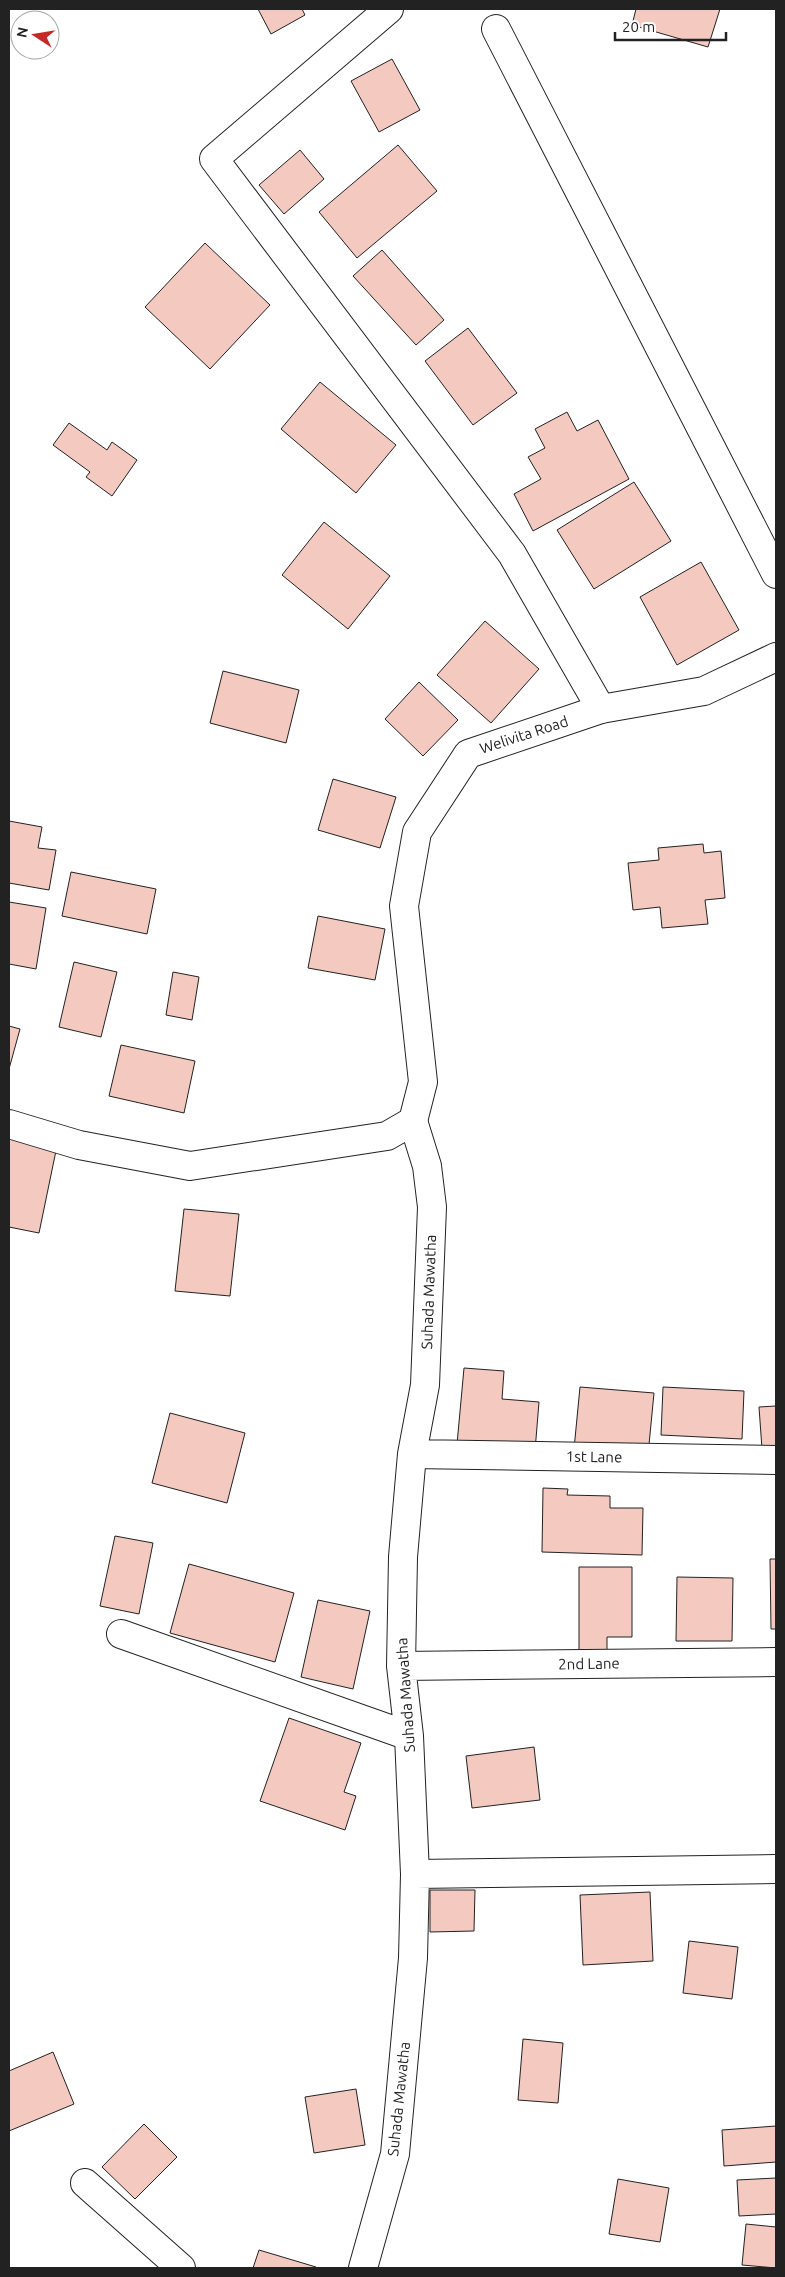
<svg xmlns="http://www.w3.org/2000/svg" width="785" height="2277" font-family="Ubuntu,sans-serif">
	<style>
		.building { fill: #f3c9c0; stroke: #222 }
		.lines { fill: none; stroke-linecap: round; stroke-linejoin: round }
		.minor-casing { stroke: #222; stroke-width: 30 }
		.tertiary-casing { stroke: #222; stroke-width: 30 }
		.minor { stroke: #fff; stroke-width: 28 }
		.tertiary { stroke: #fff; stroke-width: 28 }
		.labels { text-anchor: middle; stroke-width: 4; stroke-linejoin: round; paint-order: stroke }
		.street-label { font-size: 15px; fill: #222; stroke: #fff }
	</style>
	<rect width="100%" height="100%" fill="#fff"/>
	<!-- building -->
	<path class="building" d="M258,9h44l3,6 -34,19z
		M636,9h84l-12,38 -76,-22z
		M392,59l28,51 -41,22 -28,-51z
		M398,145l39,46 -80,67 -38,-46z
		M300,150l24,29 -40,35 -25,-29z
		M205,243l65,62 -60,64 -65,-62z
		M382,250l62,70 -28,25 -63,-69z
		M468,328l49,65 -44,32 -48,-64z
		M320,382l76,63 -40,48 -75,-64z
		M567,412l10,19 21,-11 31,59 -96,52 -19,-37 27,-15 -13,-22 17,-9 -10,-19z
		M69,423l38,27 5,-8 25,18 -25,36 -26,-19 4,-5 -37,-27z
		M634,482l37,59 -77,48 -37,-59z
		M324,522l66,54 -42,53 -66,-54z
		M701,562l38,68 -62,35 -37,-68z
		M485,621l54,48 -48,54 -54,-48z
		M223,671l76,19 -13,53 -76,-20z
		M419,682l39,38 -35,36 -38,-37z
		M333,779l63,18 -16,51 -62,-18z
		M9,821l33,6 -4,21 18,2 -7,40 -40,-7z
		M703,844l1,9 17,-2 4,47 -20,2 3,24 -46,4 -2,-21 -27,3 -5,-47 31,-3 -1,-12z
		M71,872l85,17 -9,45 -85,-18z
		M9,902l37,6 -10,61 -27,-5z
		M318,916l67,13 -10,51 -67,-12z
		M74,962l43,10 -16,65 -42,-10z
		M173,972l26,5 -7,43 -26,-5z
		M9,1026l11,3 -11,40z
		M121,1045l74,16 -11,52 -75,-17z
		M9,1131l49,10 -19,92 -30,-6z
		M184,1209l55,5 -9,82 -55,-5z
		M464,1368l40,3 -2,28 37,3 -4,49 -78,-7z
		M580,1387l74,6 -6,62 -74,-6z
		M663,1387l81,4 -2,48 -81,-4z
		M776,1406v42l-14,1 -3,-42z
		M170,1413l75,20 -18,70 -75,-20z
		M543,1488l25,1 -1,6 43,1v12h33l-1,47 -100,-3z
		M115,1536l38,7 -14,71 -39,-8z
		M770,1559h6v70h-5z
		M189,1564l105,29 -19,69 -105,-29z
		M579,1567h53v70h-25v15h-28z
		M677,1577l56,1 -1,63h-56z
		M318,1600l52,11 -17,78 -52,-12z
		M289,1718l72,25 -17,49 12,4 -11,34 -85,-29z
		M534,1747l6,53 -68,8 -6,-52z
		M430,1890h45l-1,41 -44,1z
		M650,1892l3,69 -70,4 -3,-70z
		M689,1941l49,6 -6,52 -49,-6z
		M523,2039l40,4 -5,60 -40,-3z
		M53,2052l21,52 -65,27v-60z
		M356,2089l9,56 -51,8 -9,-56z
		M144,2124l33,33 -42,42 -33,-32z
		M776,2126v36l-52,4 -2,-36z
		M776,2178v36l-37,2 -2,-36z
		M618,2179l51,9 -9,54 -51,-8z
		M746,2224l30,3v41l-34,-3z
		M259,2250l57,17v1h-63z"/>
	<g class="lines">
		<!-- minor casing -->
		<g class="minor-casing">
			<path id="minor" d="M389,9l-175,150 298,395 89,155
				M496,29l280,545
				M412,1454l364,6
				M121,1634l288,102
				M401,1666l375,-4
				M415,1874l361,-5
				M85,2183l96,85
				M363,2268l32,-114 18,-196 2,-84 -6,-138 -8,-70 2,-109 9,-103 13,-69 7,-178 -5,-41 -14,-45"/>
		</g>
		<!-- tertiary casing -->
		<g class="tertiary-casing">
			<path id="tertiary" d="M9,1124l70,21 111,21 197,-30 26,-15 10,-39 -19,-176 13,-74 51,-78 133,-45 103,-18 72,-34"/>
		</g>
		<!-- minor -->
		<use href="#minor" class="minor"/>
		<!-- tertiary -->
		<use href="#tertiary" class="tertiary"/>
	</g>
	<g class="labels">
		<!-- street labels -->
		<g class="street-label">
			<text transform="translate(524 735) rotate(-18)" y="5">Welivita Road</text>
			<text transform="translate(429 1292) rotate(-88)" y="5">Suhada Mawatha</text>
			<text transform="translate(594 1457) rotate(1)" y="5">1st Lane</text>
			<text transform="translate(589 1664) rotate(-1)" y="5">2nd Lane</text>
			<text transform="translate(406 1695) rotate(-94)" y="5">Suhada Mawatha</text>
			<text transform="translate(399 2099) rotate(-84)" y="5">Suhada Mawatha</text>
		</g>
	</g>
	<!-- border -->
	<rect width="785" height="2277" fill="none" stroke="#222222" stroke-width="20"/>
	<!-- north arrow -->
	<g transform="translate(35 35) rotate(282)"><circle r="24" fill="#ffffff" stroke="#a7a7a7"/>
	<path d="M0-4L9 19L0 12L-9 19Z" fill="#c62828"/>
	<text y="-8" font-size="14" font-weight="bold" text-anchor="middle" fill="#222222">N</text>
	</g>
	<!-- scale -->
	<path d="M615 32v8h111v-8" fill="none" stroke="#222222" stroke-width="2.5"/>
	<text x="622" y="32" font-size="15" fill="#222222" stroke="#ffffff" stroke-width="4" paint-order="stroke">20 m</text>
</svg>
